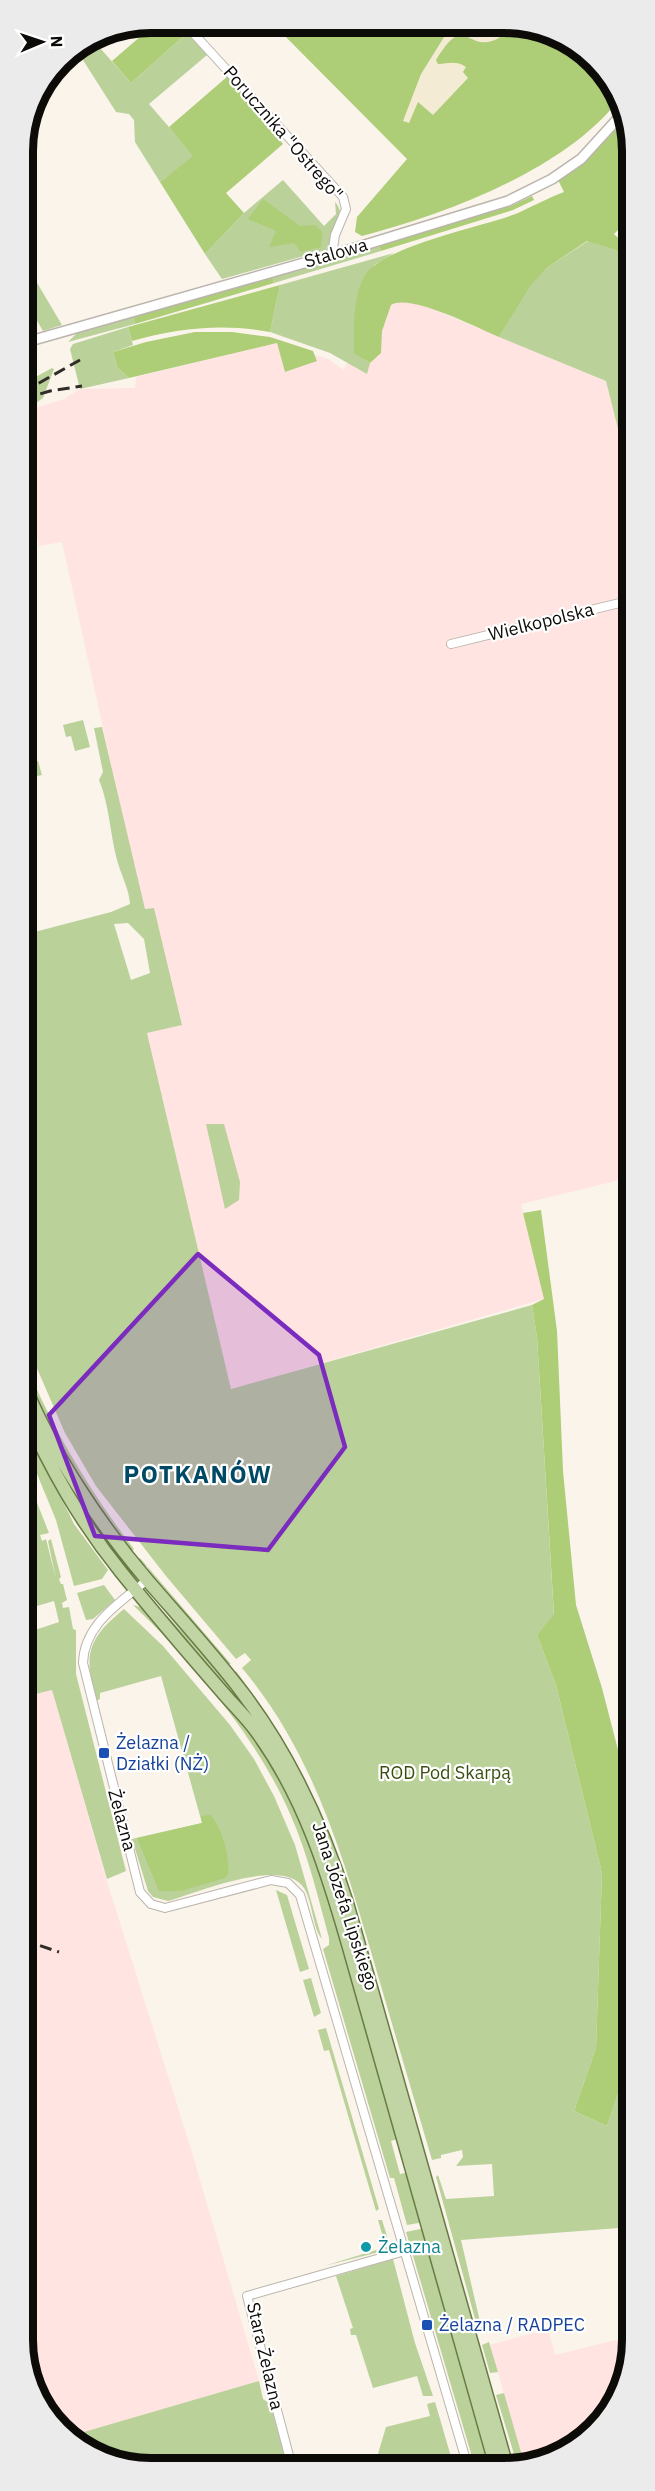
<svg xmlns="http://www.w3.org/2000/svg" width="655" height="2491" font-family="'IBM Plex Sans',sans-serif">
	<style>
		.industrial { fill: #ffe4e1 }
		.medical { fill: #f4ebd5 }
		.green { fill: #bbd19a; fill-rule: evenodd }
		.forest { fill: #adcd77 }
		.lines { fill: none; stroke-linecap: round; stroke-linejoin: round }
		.minor-casing { stroke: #bbb5ad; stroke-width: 10 }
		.tertiary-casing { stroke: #bbb5ad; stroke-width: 12 }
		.primary-casing { stroke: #677b44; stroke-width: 15 }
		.minor { stroke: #fff; stroke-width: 8 }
		.tertiary { stroke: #fff; stroke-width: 9 }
		.primary { stroke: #c1d4a3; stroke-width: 12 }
		.rail { stroke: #302d29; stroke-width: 3; stroke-dasharray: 12 6; stroke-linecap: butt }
		.marked { fill: #7b2cbf; fill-opacity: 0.2; stroke: #7b2cbf; stroke-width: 4.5; stroke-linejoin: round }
		.transit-dot { fill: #1a4fb4; stroke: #fff; stroke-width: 2 }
		.culture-dot { fill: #0f9aa8; stroke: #fff; stroke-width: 2 }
		.labels { text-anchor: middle; stroke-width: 4.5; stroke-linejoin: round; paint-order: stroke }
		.street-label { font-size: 18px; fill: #0d0b08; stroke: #fff }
		.transit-label { font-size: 18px; fill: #164399; stroke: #fff; text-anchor: start }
		.park-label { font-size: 18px; fill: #3a4e10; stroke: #fff }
		.culture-label { font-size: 18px; fill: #0d838f; stroke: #fff; text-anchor: start }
		.district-label { font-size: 24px; font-weight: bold; letter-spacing: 1.5px; fill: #004966; stroke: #fff }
		.rim { fill: none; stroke: #0d0b08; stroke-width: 8 }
	</style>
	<rect width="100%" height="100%" fill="#faf4eb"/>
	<!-- industrial -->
	<path class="industrial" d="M384,289l222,92 25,100 1,696 -111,27 23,95 -313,90 -84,-356 35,-9 -28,-116 -9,1 -13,-50 -70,-317 -23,4 -16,-75v-59l41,-13 16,-10 55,-1 1,-11 141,-34 8,29 32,-11 -2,-6 13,4 16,11z
		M52,1690l57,198 81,258 69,235 -189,55 -10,-5 -36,-74 -1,-660z
		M548,2329l7,26 77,-19v12l-32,77 -39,30 -36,11 -35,-121z"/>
	<!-- medical -->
	<path class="medical" d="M272,23l258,2 -122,134z"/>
	<!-- green -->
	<path class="green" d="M187,33l20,22 -58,49 45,52 -34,26 -25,-40 -1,-22 -5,-6 -13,-2 -40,-63 24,-15 -7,6 38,43z
		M283,180l41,46 12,-12 -1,-12c14,15 -6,26 -6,47l-107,30 -17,-25 39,-41z
		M588,241l27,9 16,17v214l-25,-100 -107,-44 30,-51 19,-19z
		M379,245l2,6 -107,32 -2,-7z
		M394,253l-20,12 -20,89 16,9 -3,11 -37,-21 -60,-21 10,-47z
		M23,259l39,66 -19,6 -20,-35z
		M133,316l2,8 -67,18 10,-10z
		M128,327l5,18 -20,7 4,15 12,11 -49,11 -10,-40 3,-5z
		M52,368l2,1 -11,29 -20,14v-28z
		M83,720l7,27 -15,4 -4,-15 -5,1 -3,-12z
		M102,727l43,182 9,-1 28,117 -35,8 84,356 301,-84 5,32 17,279 -17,19 19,50 46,188 -6,175 -22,63 33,15 25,-73v174l-171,13 20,86 4,1 2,6h-8l-43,-156 2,-2 8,24 48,-3 -2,-32 -36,2 7,-9 -1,-7 -21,5v3l-9,2c-20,-68 -40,-136 -60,-205 -30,-102 -60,-204 -130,-287l9,-8 -6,-7 -9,6 -70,-83 -70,-90 -31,-53 -42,-97v-401l88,-23 19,-8c-1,-13 -5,-20 -9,-32 -11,-29 -10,-63 -22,-92l4,-8 -9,-44zM128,923l16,16 6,34 -19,7 -17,-56z
		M38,761l4,14 -19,4v-14z
		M206,1124h18l16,58 -1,18 -14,9z
		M23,1358c29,70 65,131 111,191l-4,3c-30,-43 -107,-144 -107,-194z
		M23,1419l51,105 34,46 -6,9 -28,7 -18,-66 -33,-80z
		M23,1467l26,66 -9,2 2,6 4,-2 10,40 -8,-38 3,-2 10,38 -2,2 2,5h2l4,16 -5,3 1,5 6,-1 4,22 3,1v44l50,197 -19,8 -55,-189 -29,7v-63l36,-12 -5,-21 -31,9z
		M140,1558l91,106 -4,1 -65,-74 -15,-24 -10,-7z
		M104,1585l11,15 -22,19 -7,1 -9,-27z
		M151,1599l67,70 33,46 -8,-6z
		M133,1605l11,3 107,124 30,47 37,83 82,276 -9,3 9,33 10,-2 14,50 -17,3 -13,-47h-4l-67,-229 6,-4v-7c-11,-41 -21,-83 -38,-122 -33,-77 -97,-153 -158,-211z
		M124,1609l39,37 67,79 24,34 20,37 21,49 27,94c-10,-12 -9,-37 -18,-51 -21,-32 -105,4 -136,13l-15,-4 -5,-6 -16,-52 70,-16 -41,-147 -61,17v6l-4,2c-12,-46 -10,-61 28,-92z
		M236,1671c46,60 79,122 102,193l-103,-190z
		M276,1890l11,5 22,74 -9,3z
		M311,1978l10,35 -7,4 -11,-37z
		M326,2028l53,181 -3,2 -47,-161 -5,1 -6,-21z
		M378,2220h4l9,29 -67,17 62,-19z
		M425,2228l67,239h-17l-69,-235z
		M393,2259l22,84 18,53h-10l-6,-20 -44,12 -17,-53h-5l-1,-6 3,-1 -17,-52z
		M489,2342l9,30 -8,1 -8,-28z
		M259,2381l4,18 7,5 18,63 -163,-1 -55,-30z
		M504,2393l21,73 -7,1 -22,-72z
		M435,2402l19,65h-80l12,-40 44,-11 -3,-12z"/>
	<!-- forest -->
	<path class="forest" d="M156,23h21l10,10 -56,50 -19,-22z
		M272,23l168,1 6,10 -25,40 -18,47 6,2 9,-21 15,13 35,-37 -5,-6 3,-5c-11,-7 -17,-3 -28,-3l-2,-4c30,-49 29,-8 59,-20 7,-3 13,-10 19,-15h16l70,41 17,36c-55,69 -172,112 -255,134l-7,-4 2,-15 50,-58z
		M228,76l55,68 -57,49 18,20 -39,41 -45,-72 33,-26 -24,-29z
		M625,119l6,15v83l-17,17 17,16v17l-16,-17 -28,-9 -39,26 -18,19 -31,51c-22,-9 -89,-44 -108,-32l-9,26 -1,22 -11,10 -16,-9c0,-25 -2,-54 10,-77 16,-31 119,-50 154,-64 15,-7 30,-15 46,-21l-6,-12 44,-36z
		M532,196l2,4 -21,10 -132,41 -2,-6 132,-39z
		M263,199l37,27 15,-1 7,7 -1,15 -20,5 -7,-9 -25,4 7,-16 -28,-12z
		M272,276l2,7 -139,41 -2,-8z
		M280,285l-10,47c-47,-9 -92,-4 -138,9l-4,-14z
		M195,332h37l38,5 43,14 4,10 -32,11 -8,-29 -148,35 -12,-11 -4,-15 33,-10z
		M541,1210l16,121 6,140 13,134 26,83 23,89 7,42v234l-25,73 -33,-15 22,-63 6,-175 -46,-188 -19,-50 17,-21 -17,-277 -5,-32 12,-6 -21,-86z
		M210,1815c12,11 20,43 18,59l-3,4 -44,13h-22l-22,-53 65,-15 -1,-7z"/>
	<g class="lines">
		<!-- minor casing -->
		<g class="minor-casing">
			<path id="minor" d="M184,23l159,174 3,12 -11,26 -3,20
				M451,644l181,-44
				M147,1580c-27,23 -63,44 -64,83l57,229 11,12 14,4 106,-28 17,3 12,12 168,572
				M292,2467l-45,-171 158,-45"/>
		</g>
		<!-- tertiary casing -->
		<g class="tertiary-casing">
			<path id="tertiary" d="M23,343l309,-88 176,-54 44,-22 29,-20 41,-45"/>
		</g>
		<!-- primary casing -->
		<g class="primary-casing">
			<path id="primary" d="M23,1382c27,68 78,144 125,199 32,37 65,73 94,111 49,64 81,135 105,211l160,564
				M23,1408c28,61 56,112 98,164 33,41 68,82 103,122 12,14 25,26 35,41 45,63 68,136 89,209l148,523"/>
		</g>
		<!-- minor -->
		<use href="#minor" class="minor"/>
		<!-- tertiary -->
		<use href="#tertiary" class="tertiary"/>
		<!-- primary -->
		<use href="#primary" class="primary"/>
		<!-- rail -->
		<path class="rail" d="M23,392l57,-32
			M23,399l27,-8 32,-5
			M23,1940l36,12"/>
	</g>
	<!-- marked area -->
	<path class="marked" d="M198,1254l121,101 26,92 -77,103 -173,-14 -46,-121z"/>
	<!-- markers -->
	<g class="transit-dot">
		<rect x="98" y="1747" width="12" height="12" rx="3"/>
		<rect x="421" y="2319" width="12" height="12" rx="3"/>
	</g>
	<circle class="culture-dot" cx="366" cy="2247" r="6"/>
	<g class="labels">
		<!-- street labels -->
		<g class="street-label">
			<text transform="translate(283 133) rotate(49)" y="6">Porucznika "Ostrego"</text>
			<text transform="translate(336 253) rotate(-16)" y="6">Stalowa</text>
			<text transform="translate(541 622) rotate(-14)" y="6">Wielkopolska</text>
			<text transform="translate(122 1820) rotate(75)" y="6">Żelazna</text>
			<text transform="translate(345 1906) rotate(72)" y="6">Jana Józefa Lipskiego</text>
			<text transform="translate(265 2356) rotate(77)" y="6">Stara Żelazna</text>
		</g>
		<!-- transit labels -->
		<g class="transit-label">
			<text x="116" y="1749">Żelazna /<tspan x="116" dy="21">Działki (NŻ)</tspan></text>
			<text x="439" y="2331">Żelazna / RADPEC</text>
		</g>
		<!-- park labels -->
		<g class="park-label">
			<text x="445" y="1779">ROD Pod Skarpą</text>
		</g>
		<!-- culture labels -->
		<g class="culture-label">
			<text x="378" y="2253">Żelazna</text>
		</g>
		<!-- district labels -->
		<g class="district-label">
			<text x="198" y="1483">POTKANÓW</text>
		</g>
	</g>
	<!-- crop -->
	<path d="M0 0H655V2491H0ZM151 33H504A118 118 0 0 1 622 151V2340A118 118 0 0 1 504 2458H151A118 118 0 0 1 33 2340V151A118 118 0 0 1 151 33Z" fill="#ecebeb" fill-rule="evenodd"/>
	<path class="rim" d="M151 33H504A118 118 0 0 1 622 151V2340A118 118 0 0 1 504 2458H151A118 118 0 0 1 33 2340V151A118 118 0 0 1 151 33Z"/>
	<!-- north arrow -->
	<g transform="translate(42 42) rotate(88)" stroke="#ffffff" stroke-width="4.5" paint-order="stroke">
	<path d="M0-4.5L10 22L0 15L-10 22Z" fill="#0d0b08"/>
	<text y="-9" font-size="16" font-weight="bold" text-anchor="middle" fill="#0d0b08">N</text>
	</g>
</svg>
